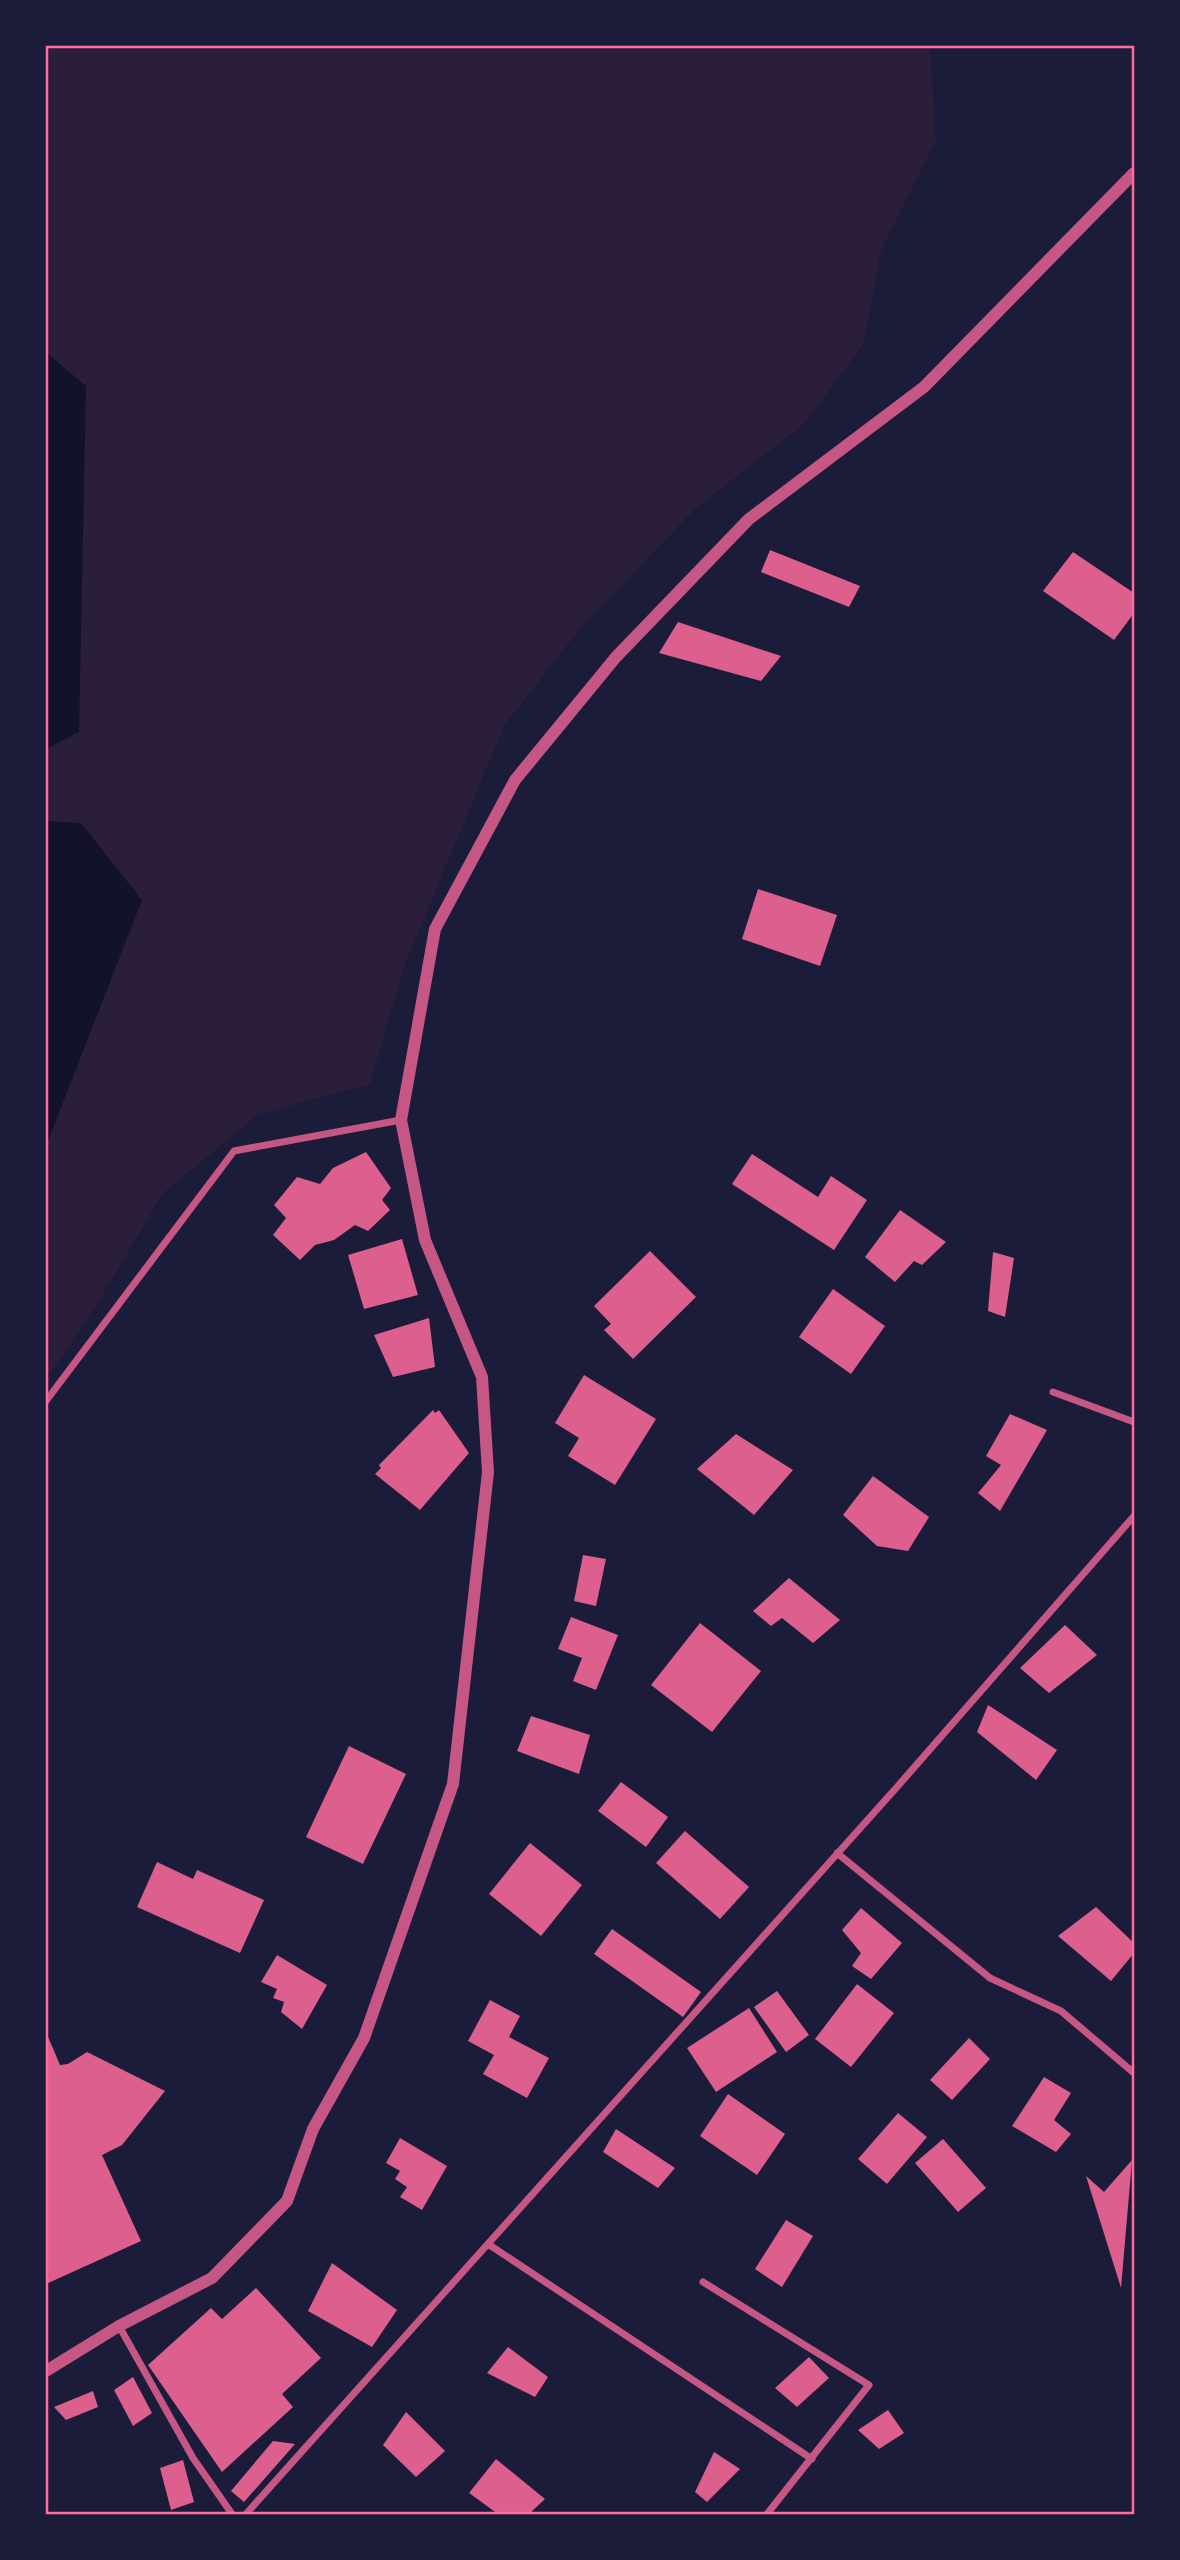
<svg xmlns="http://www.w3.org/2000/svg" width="1180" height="2560" font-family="'DejaVu Sans',sans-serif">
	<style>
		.green { fill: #2a1e3b }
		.water { fill: #12122b }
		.building { fill: #dd5f8e }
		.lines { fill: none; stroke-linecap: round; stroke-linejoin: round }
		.minor { stroke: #c65784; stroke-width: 7 }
		.tertiary { stroke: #c65784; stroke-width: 12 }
		.neatline { fill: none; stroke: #ff6b9d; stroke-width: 2.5 }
	</style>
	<rect width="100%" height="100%" fill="#1b1b3a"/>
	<!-- green -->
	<path class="green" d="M46,46h884l6,94 -55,111 -17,92 -58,79 -113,89 -113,118 -75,95 -101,243 -34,117 -111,30 -97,80 -61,104 -49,73 -6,5z"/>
	<!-- water -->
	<path class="water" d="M46,352l40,34 -7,346 -33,17z
		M46,821l35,2 61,77 -96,246z"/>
	<!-- building -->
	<path class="building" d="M770,550l90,36 -11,21 -88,-35z
		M1073,552l61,41v20l-20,27 -71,-49z
		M678,622l103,34 -20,25 -102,-28z
		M758,889l79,26 -17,51 -78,-27z
		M366,1152l25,36 -9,12 8,10 -22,21 -13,-6 -21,15 -19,5 -15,15 -27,-25 13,-17 -12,-13 23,-28 23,7 13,-16z
		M752,1154l66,43 13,-21 36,24 -33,50 -102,-66z
		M900,1210l46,32 -24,23 -8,-4 -19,21 -30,-25z
		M402,1239l16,56 -54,14 -16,-54z
		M650,1251l46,46 -63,62 -29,-29 7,-6 -17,-18z
		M993,1252l21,6 -9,59 -17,-6z
		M833,1289l52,37 -34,48 -52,-37z
		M429,1318l6,49 -42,10 -19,-42z
		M584,1375l72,44 -41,66 -47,-29 11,-18 -24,-15z
		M433,1410l2,3 4,-3 30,43 -49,57 -45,-36 6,-6 -2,-3z
		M1010,1414l37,16 -47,81 -22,-18 23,-28 -15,-9z
		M736,1434l57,36 -39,45 -57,-46z
		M873,1476l56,41 -21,34 -31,-5 -34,-31z
		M583,1555l23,4 -10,47 -22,-5z
		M789,1578l51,42 -27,23 -31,-25 -11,8 -18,-15z
		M571,1617l47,18 -22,55 -23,-9 9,-23 -24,-9z
		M700,1623l61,48 -49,61 -61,-47z
		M1065,1625l32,30 -48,38 -29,-25z
		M988,1705l69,45 -21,30 -59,-48z
		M531,1716l59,19 -11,39 -62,-23z
		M349,1746l57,28 -43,90 -57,-27z
		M621,1782l47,35 -22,30 -48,-36z
		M685,1831l64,56 -29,32 -64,-56z
		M530,1843l52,42 -41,51 -52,-42z
		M157,1862l36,17 4,-9 67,30 -24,53 -103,-46z
		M1096,1907l38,36v10l-23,28 -53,-45z
		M861,1908l41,35 -31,36 -19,-13 9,-13 -19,-23z
		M612,1929l89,63 -18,25 -89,-63z
		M277,1955l50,30 -25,44 -21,-17 3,-10 -11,-4 4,-9 -16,-7z
		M857,1984l37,29 -43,54 -36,-28z
		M777,1991l32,44 -23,17 -32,-45z
		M490,2000l30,16 -11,21 40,21 -22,40 -44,-24 11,-19 -26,-14z
		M749,2008l28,44 -61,40 -29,-44z
		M46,2032l14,33 8,-1 19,-12 78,39 -43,54 -20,10 39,86 -95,43z
		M969,2038l21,21 -38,41 -22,-20z
		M1044,2077l27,16 -17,27 17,14 -15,18 -44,-26z
		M728,2094l57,40 -28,41 -57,-39z
		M898,2113l29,24 -40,47 -29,-25z
		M616,2129l59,39 -17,20 -55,-36z
		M400,2138l47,28 -25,44 -22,-13 7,-10 -12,-8 5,-8 -14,-8z
		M943,2139l43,49 -28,24 -43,-49z
		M1132,2160l-11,128 -35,-112 18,16z
		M786,2220l27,16 -31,51 -27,-18z
		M332,2263l65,47 -25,37 -64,-36z
		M256,2288l65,70 -39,36 11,13 -71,65 -74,-107 63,-57 11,11z
		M508,2347l40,30 -13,20 -48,-24z
		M809,2357l20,21 -32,29 -22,-19z
		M133,2377l19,36 -19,13 -19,-36z
		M93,2391l5,16 -32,13 -12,-13z
		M888,2410l16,23 -25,16 -21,-19z
		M406,2412l39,39 -29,26 -33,-32z
		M273,2441l22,3 -51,58 -13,-11z
		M714,2452l26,17 -33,33 -12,-10z
		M496,2459l49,40 -16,15h-31l-29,-21z
		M183,2460l11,42 -23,8 -11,-42z"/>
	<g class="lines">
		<!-- minor -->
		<path class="minor" d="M1053,1392l81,30
			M46,1401l188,-250 167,-31
			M837,1853l153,125 71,33 73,62
			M488,2244l324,215
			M703,2282l166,103 -102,129
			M119,2326l74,132 39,56
			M246,2514l651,-727 237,-271"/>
		<!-- tertiary -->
		<path class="tertiary" d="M46,2371l73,-45 93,-48 75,-77 26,-72 51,-91 89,-254 35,-312 -6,-95 -57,-137 -24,-120 34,-191 80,-149 101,-123 133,-138 175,-132 210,-214"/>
	</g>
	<!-- border -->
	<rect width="1180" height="2560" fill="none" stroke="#1b1b3a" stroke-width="94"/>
	<rect x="47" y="47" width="1086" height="2466" class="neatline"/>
</svg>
